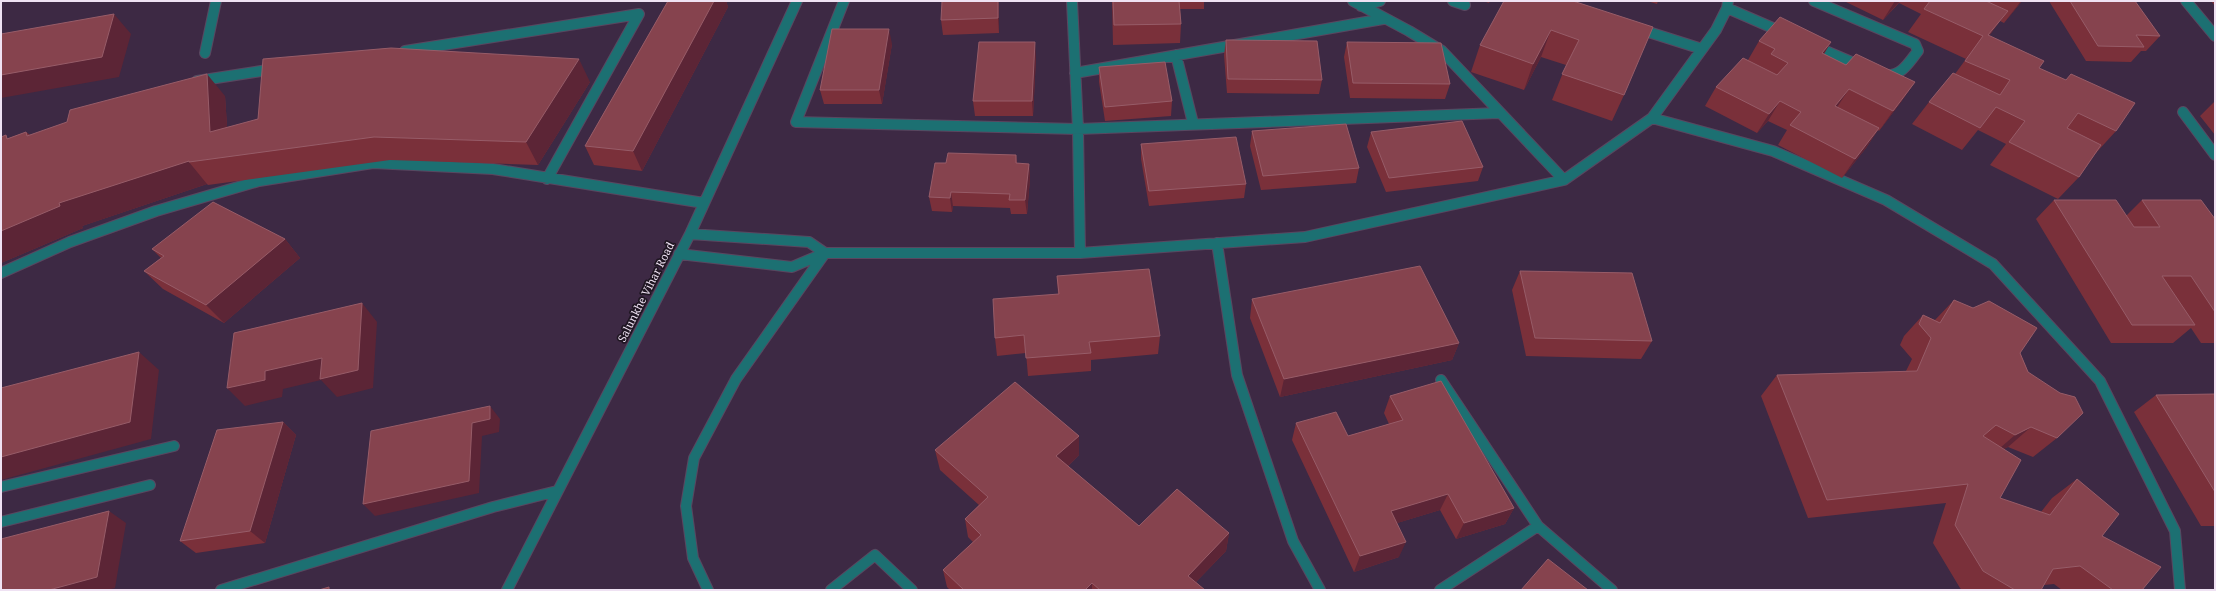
<svg xmlns="http://www.w3.org/2000/svg" width="2216" height="591" font-family="'Noto Serif',serif">
	<style>
		.lines { fill: none; stroke-linecap: round; stroke-linejoin: round }
		.minor-casing { stroke: #594760; stroke-width: 12 }
		.minor { stroke: #1c7072; stroke-width: 10 }
		.wall { fill: #7a303a }
		.shaded-wall { fill: #5c2536 }
		.building { fill: #86434e; stroke: #975c68 }
		.labels { text-anchor: middle; stroke-width: 3.5; stroke-linejoin: round; paint-order: stroke }
		.street-label { font-size: 11px; fill: #efe2f3; stroke: #1f1622 }
	</style>
	<rect width="100%" height="100%" fill="#3d2944"/>
	<g class="lines">
		<!-- minor casing -->
		<g class="minor-casing">
			<path id="minor" d="M844,1l-48,121 282,7 421,-16
				M1072,1l6,128 2,124
				M1353,1l56,30 33,20 122,129
				M1453,1l12,4
				M1814,1l101,43 3,7c-9,11 -16,25 -32,24
				M2186,1l29,35
				M1361,6l19,-5
				M1727,8l55,24
				M1639,29l63,20
				M1814,46l47,20
				M405,51l234,-37
				M205,53l11,-52
				M1176,55l17,68
				M1075,73l308,-54
				M197,81l77,-12
				M2183,112l32,43
				M1652,118l121,33 113,49 107,64 107,117 75,150 5,59
				M547,179l92,-165
				M690,234l119,8 16,11
				M1217,243l20,132 56,166 27,49
				M679,254l113,13 33,-14h255l225,-16 259,-57 88,-62 64,-88 11,-22 1,-7
				M1,273l69,-31 86,-31 103,-30 114,-18 120,6 211,34
				M1441,380l97,146 74,64
				M1,487l173,-41
				M1,522l149,-37
				M221,590l272,-83 64,-16
				M507,590l183,-356 107,-233
				M708,590l-15,-32 -7,-52 8,-48 42,-79 89,-126
				M831,590l44,-35 37,35
				M1440,590l98,-64"/>
		</g>
		<!-- minor -->
		<use href="#minor" class="minor"/>
	</g>
	<!-- wall -->
	<path class="wall" d="M668,1h58l2,6 -86,164 -48,-6 -9,-19z
		M999,1v32l-56,2 -2,-15z
		M1112,1h92v8h-24l1,15 -1,19 -67,2z
		M1483,1h7l-1,2z
		M1573,1l51,94 -12,26 -60,-21 14,-35 -25,-8 -17,33 -53,-18 9,-27z
		M1647,1h11l-1,3z
		M1844,1h178l-18,22 -4,-2 -11,15 50,32 77,63 -21,23 -16,23 -21,22 -68,-34 16,-21 -28,-14 -16,20 -50,-26 17,-22 26,-28 11,-15 -58,-27 13,-18 -22,-11 -16,17z
		M2049,1h86l25,35 -14,15h-5l-10,11 -45,-1z
		M2211,1h4v5z
		M1226,40l96,40 -3,14 -92,-1 -3,-38z
		M1759,41l72,1 -7,12 22,11 69,17 -14,20 -22,29 -1,-1 -12,18 -24,30 -64,-33 9,-15 -19,-9 -11,12 -52,-27 11,-19 32,-27z
		M1347,42l103,42 -5,15 -95,-1 -6,-41z
		M892,44l-10,60h-58l-4,-14z
		M1036,57l-3,59h-58l-2,-15z
		M1099,67l73,34 -1,15 -66,5 -6,-39z
		M590,82l-52,83 -148,-5 -182,25 -1,-1 -125,42 1,2 -82,35v-126l8,1 17,-6 4,3 195,-39 2,31z
		M2215,101v34l-15,-19z
		M1252,131l107,37 -3,15 -95,7 -11,-44z
		M1371,132l112,35 -5,14 -92,11 -19,-45z
		M1141,144l105,40 -2,14 -95,8 -8,-47z
		M1016,155l1,8 12,1 1,14 -3,36h-16l-1,-6 -57,-2 -1,6 -20,-1 -3,-14 17,-34z
		M2054,200l72,16 16,-16 73,19v124h-14l-10,-15 -18,15h-62l-75,-124z
		M285,239l15,19 -76,65 -61,-34 -19,-18 17,-13 -9,-9z
		M1520,271l132,70 -11,18 -115,-3 -14,-66z
		M1057,276l103,60 -2,18 -67,6v11l-63,5 -2,-23 -29,3 -2,-18 63,-44z
		M1252,299l207,44 -7,17 -172,37 -30,-79z
		M1954,300l66,53 37,85 -24,19 -25,-10 -5,2 -3,49 41,14 11,-14 25,-19 25,57 40,54h-80l-8,-6 -10,1 -3,5h-79l-2,-2 -27,-45 13,-40 -138,15 -47,-122 16,-21 129,-4 6,-12 -12,-14 4,-9 19,-21 12,5z
		M2215,394v132h-14l-67,-114 22,-17z
		M1390,396l124,112 -9,16 -49,15 -16,-29 -43,13 2,34 -45,15 -62,-132 4,-17 52,13 41,-12 -5,-11z
		M283,422l13,13 -31,108 -69,10 -16,-12z
		M1079,436v19l-11,11 71,60 90,7 -3,18 -30,31 9,8h-255l-3,-3 -4,-17 30,-28 -5,-5 -3,-18 14,-14 -39,-35 -5,-20z"/>
	<!-- shaded-wall -->
	<path class="shaded-wall" d="M714,1h12l2,6 -86,164 -9,-20z
		M998,1h1v32l-1,-15z
		M1895,1h5l-17,19z
		M2021,1h1l-18,22z
		M2008,11l-18,23 -20,24 18,-23z
		M114,14l17,20 -12,43 -118,21v-23z
		M889,29l3,15 -10,60 -3,-14z
		M1551,30l-10,27 -17,33 9,-26z
		M1035,42l1,15 -3,59 -1,-15z
		M1831,42l-12,20 3,-9z
		M579,59l11,23 -52,83 -12,-23z
		M207,74l18,22 4,58 -19,-22z
		M1915,82l-14,20 -22,29 14,-20z
		M1849,89l-13,20 -1,-3z
		M1780,101l-12,20 -11,12 12,-19z
		M1879,128l-13,20 -24,30 13,-19z
		M189,161v1l18,22 -125,42 1,2 -82,35v-32l58,-28z
		M1029,164l1,14 -3,36 -2,-14z
		M951,192l2,14 -1,6 -2,-14z
		M285,239l15,19 -76,65 -18,-18z
		M362,303l15,19 -4,66 -36,9 -16,-17 -38,9 -1,8 -37,9 -18,-18 38,-17z
		M1459,343l-7,17 -172,37 4,-18z
		M139,352l20,18 -8,69 -150,41v-23z
		M490,406l10,13 -1,13 -17,4 -3,57 -104,23 -12,-12z
		M283,422l13,13 -31,108 -15,-12z
		M2031,427l-23,20 -16,8 23,-20z
		M1079,436v19l-21,20 -2,-19z
		M1448,494l-8,16 -56,17 7,-16z
		M1514,508l-9,16 -49,15 8,-16z
		M109,511l17,12 -11,65 -7,2h-59z
		M1229,533l-3,18 -38,39v-14z
		M1406,542l-7,15 -45,15 6,-16z
		M1092,583v7h-7z"/>
	<!-- building -->
	<path class="building" d="M668,1h46l-81,150 -48,-5z
		M942,1h56v17l-57,2z
		M1113,1h66l2,23 -67,1z
		M1504,1h69l80,26 -29,68 -62,-21 17,-34 -28,-10 -18,34 -53,-19z
		M1930,1h56l22,10 -20,24 56,26 -5,7 27,12 5,-6 64,29 -19,28 -38,-18 -11,15 34,17 -22,32 -70,-35 16,-21 -29,-14 -16,21 -51,-26 24,-29 47,22 10,-15 -45,-19 18,-25 -59,-27z
		M2070,1h65l25,35 -24,-1 8,12 -46,-1z
		M114,14l-12,43 -101,18v-41z
		M1780,17l51,25 -9,11 24,12 10,-11 59,28 -22,29 -44,-22 -14,17 44,22 -24,31 -65,-34 11,-13 -21,-11 -11,13 -53,-27 27,-29 34,17 11,-12 -17,-9 4,-5 -16,-8z
		M832,29h57l-10,61h-59z
		M1226,40l91,1 5,39 -94,-1z
		M979,42h56l-3,59h-59z
		M1347,42l94,1 9,41 -97,-1z
		M391,48l188,11 -53,83 -152,-5 -185,25v-1l-130,42 1,3 -59,25v-94l5,-2 1,4 19,-7 1,4 40,-14 3,-12 137,-36 3,58 48,-13 5,-60z
		M1165,62l7,39 -67,6 -6,-40z
		M1462,121l21,46 -94,11 -18,-46z
		M1346,124l13,44 -96,8 -11,-45z
		M1236,137l10,47 -97,7 -8,-47z
		M948,153l68,2v8l13,1 -4,36h-16l1,-6 -59,-2 -1,6 -21,-1 6,-34h11z
		M2054,200h62l18,27h26l-18,-27h59l14,19v93l-24,-36h-29l33,49h-63z
		M213,202l72,37 -79,66 -62,-34 20,-15 -12,-7z
		M1420,266l39,77 -175,36 -32,-80z
		M1149,269l11,67 -71,6 2,11 -65,5 -2,-23 -29,3 -2,-39 66,-5 -2,-18z
		M1520,271l112,2 20,68 -117,-3z
		M1954,300l19,8 16,-7 48,27 -17,25 8,19 32,21 15,4 8,16 -26,25 -26,-11 -16,8 -19,-10 -13,11 38,24 -21,38 50,17 27,-36 42,35 -17,22 59,31 -19,23h-29l-33,-24 -27,3 -12,21h-26l-32,-19 -28,-46 13,-41 -141,16 -50,-125 140,-4 14,-33 -12,-14 4,-9 17,8z
		M362,303l-4,67 -38,9 2,-21 -57,13v9l-38,8 7,-55z
		M139,352l-9,70 -129,35v-69z
		M1441,381l73,127 -50,15 -16,-29 -57,17 15,31 -46,14 -64,-133 40,-11 12,24 55,-16 -13,-24z
		M1015,382l64,54 -23,20 83,70 38,-37 52,44 -41,43 17,14h-105l-8,-7 -7,7h-121l-21,-20 38,-35 -16,-16 23,-22 -53,-47z
		M2215,394v98l-59,-97z
		M490,406v13l-18,4 -3,58 -106,23 8,-73z
		M283,422l-33,109 -70,10 37,-111z
		M109,511l-12,66 -48,13h-48v-51z
		M1548,559l40,31h-67z
		M329,587v3h-10z"/>
	<g class="labels">
		<!-- street labels -->
		<g class="street-label">
			<text transform="translate(646 292) rotate(-63)" y="4">Salunkhe Vihar Road</text>
		</g>
	</g>
	<!-- border -->
	<rect width="2216" height="591" fill="none" stroke="#efe2f3" stroke-width="4"/>
</svg>
